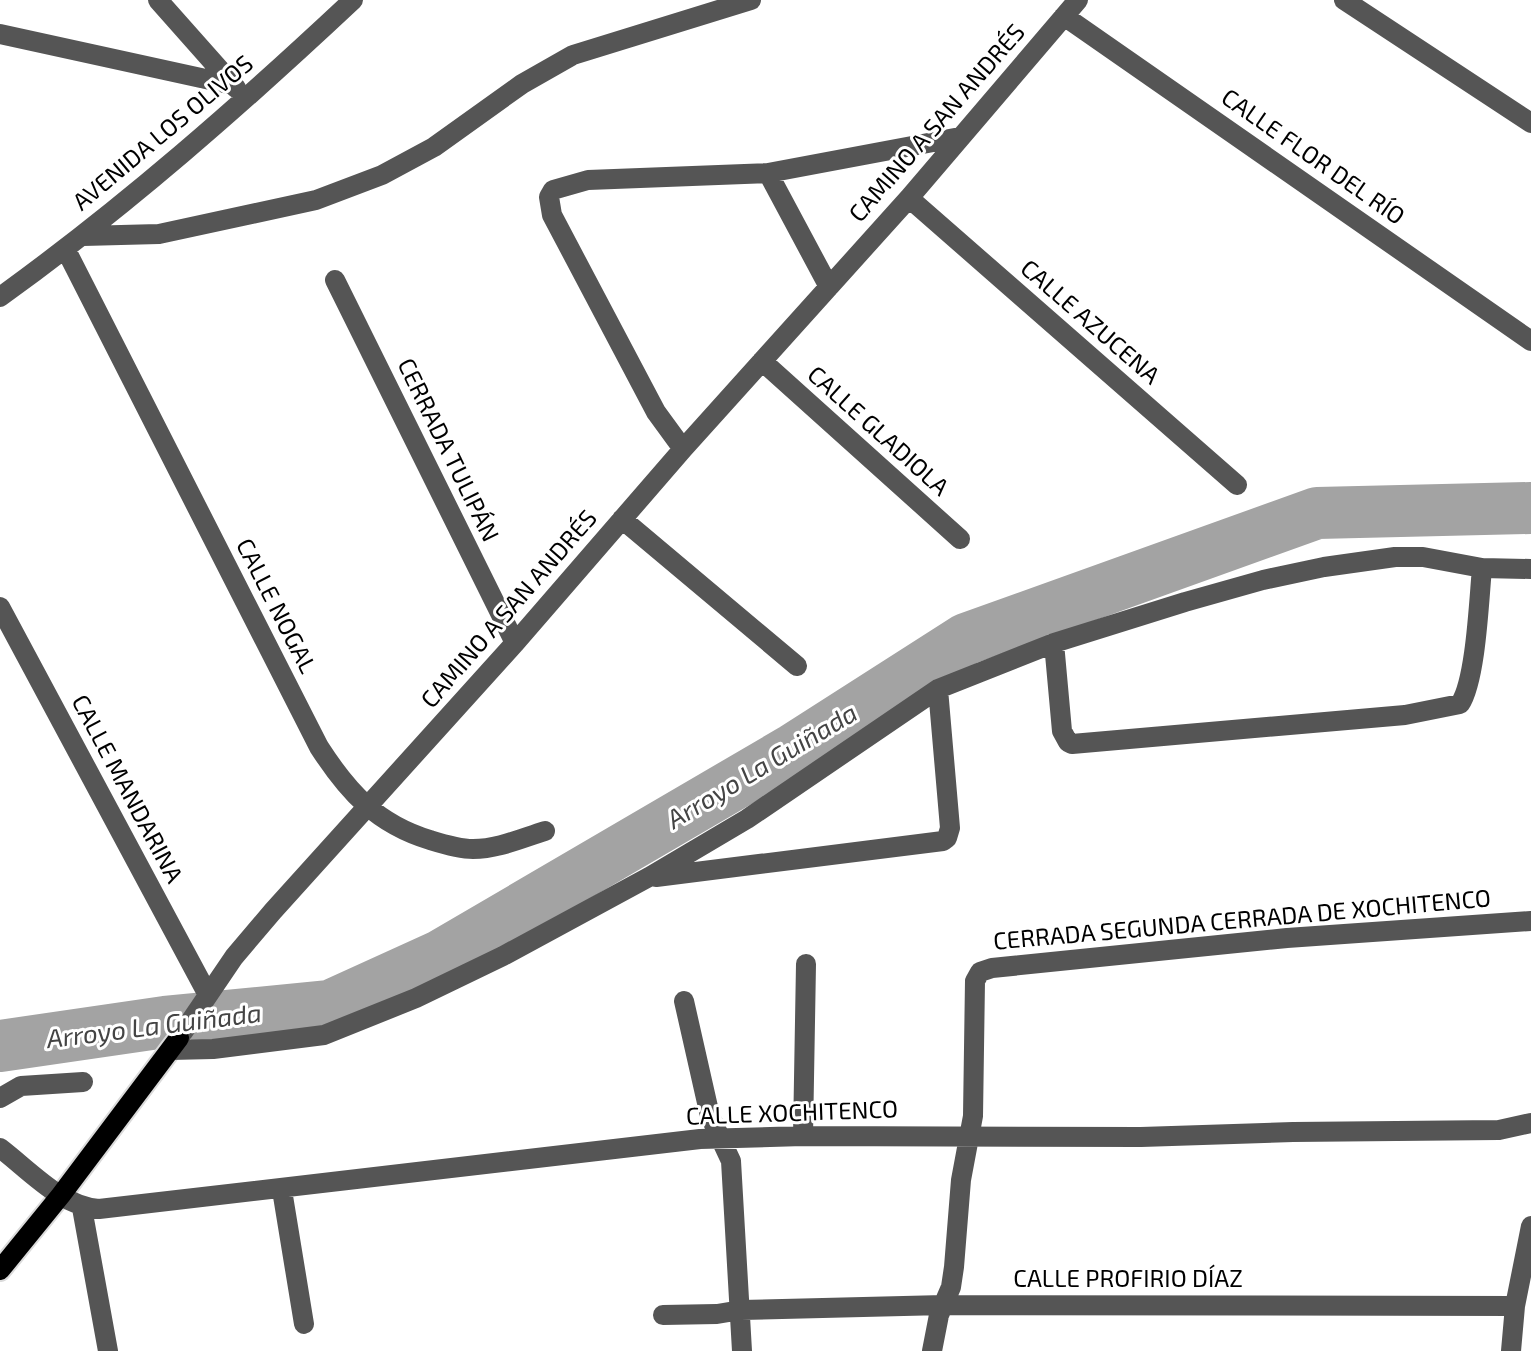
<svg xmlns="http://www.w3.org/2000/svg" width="1531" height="1351" font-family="'Exo 2',sans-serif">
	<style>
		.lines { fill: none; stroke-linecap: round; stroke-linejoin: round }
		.river { stroke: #a3a3a3; stroke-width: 52 }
		.major-casing { stroke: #dbdbdb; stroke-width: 24 }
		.minor { stroke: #555; stroke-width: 20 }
		.major { stroke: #000; stroke-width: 20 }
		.labels { text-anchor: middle; stroke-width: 6; stroke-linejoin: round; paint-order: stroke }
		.street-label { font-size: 24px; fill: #000; stroke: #fff }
		.water-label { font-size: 26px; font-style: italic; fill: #444; stroke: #fff }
	</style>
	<rect width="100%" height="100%" fill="#fff"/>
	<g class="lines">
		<!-- river -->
		<path class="river" d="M0,1046l165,-24 165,-16 110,-50 354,-207 172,-110 351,-126 214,-5"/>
		<!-- major casing -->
		<g class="major-casing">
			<path id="major" d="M0,1270l61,-75 118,-157"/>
		</g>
		<!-- minor -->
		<path class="minor" d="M158,0l78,88
			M1344,0l187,123
			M1064,16l467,325
			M0,34l233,51
			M768,173l61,114
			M909,198l328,287
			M83,236l76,-2 157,-34 66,-25 52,-28 88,-63 51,-29 178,-55
			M66,250l253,497c29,45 58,77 111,93 13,4 29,9 43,9 25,0 49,-11 72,-18
			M335,280l180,363
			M0,297c125,-90 241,-192 353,-297
			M762,361l198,178
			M683,449l-27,-37 -104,-197 -3,-18 4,-7 35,-10 180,-7 192,-36
			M622,519l175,147
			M0,607l208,388
			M1054,643l8,88 6,11 4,2 333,-29 55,-11c16,-24 19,-105 22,-136
			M656,877l287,-36 4,-3 3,-10 -12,-139
			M684,1001l26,115 21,45 11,190
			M179,1038l55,-81 39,-46 242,-268 168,-194 226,-251 169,-198
			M171,1050l42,-1 111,-14 92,-37 87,-42 146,-79 98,-58 191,-130 116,-46 131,-41 78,-22 61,-13 71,-10h28l59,11 49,1
			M0,1098l21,-12 62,-4
			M803,1136l3,-172
			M0,1148c29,22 62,59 99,61l601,-70 103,-3 338,1 152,-5 206,-2 32,-7
			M282,1190l22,134
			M82,1208l26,143
			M663,1315l54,-1 24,-4 203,-5 571,1
			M932,1351l7,-36 12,-28 3,-20 7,-87 12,-64 2,-135 5,-9 12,-4 295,-30 244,-17
			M1511,1351l4,-45 16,-80"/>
		<!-- major -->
		<use href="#major" class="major"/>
	</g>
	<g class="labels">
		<!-- street labels -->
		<g class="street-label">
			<text transform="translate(937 123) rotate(-49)" y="8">CAMINO A SAN ANDRÉS</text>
			<text transform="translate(163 133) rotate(-40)" y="8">AVENIDA LOS OLIVOS</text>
			<text transform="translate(1313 157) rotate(35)" y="8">CALLE FLOR DEL RÍO</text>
			<text transform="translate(1090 322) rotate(41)" y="8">CALLE AZUCENA</text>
			<text transform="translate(878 431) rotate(42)" y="8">CALLE GLADIOLA</text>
			<text transform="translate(448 450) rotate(64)" y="8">CERRADA TULIPÁN</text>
			<text transform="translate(276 606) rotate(63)" y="8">CALLE NOGAL</text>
			<text transform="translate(509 609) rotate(-49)" y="8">CAMINO A SAN ANDRÉS</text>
			<text transform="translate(127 789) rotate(62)" y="8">CALLE MANDARINA</text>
			<text transform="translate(1242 920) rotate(-5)" y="8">CERRADA SEGUNDA CERRADA DE XOCHITENCO</text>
			<text transform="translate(792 1113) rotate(-2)" y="8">CALLE XOCHITENCO</text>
			<text x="1128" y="1287">CALLE PROFIRIO DÍAZ</text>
		</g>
		<!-- water labels -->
		<g class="water-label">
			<text transform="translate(762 766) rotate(-31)" y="9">Arroyo La Guiñada</text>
			<text transform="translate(154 1026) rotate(-7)" y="9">Arroyo La Guiñada</text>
		</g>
	</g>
</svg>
